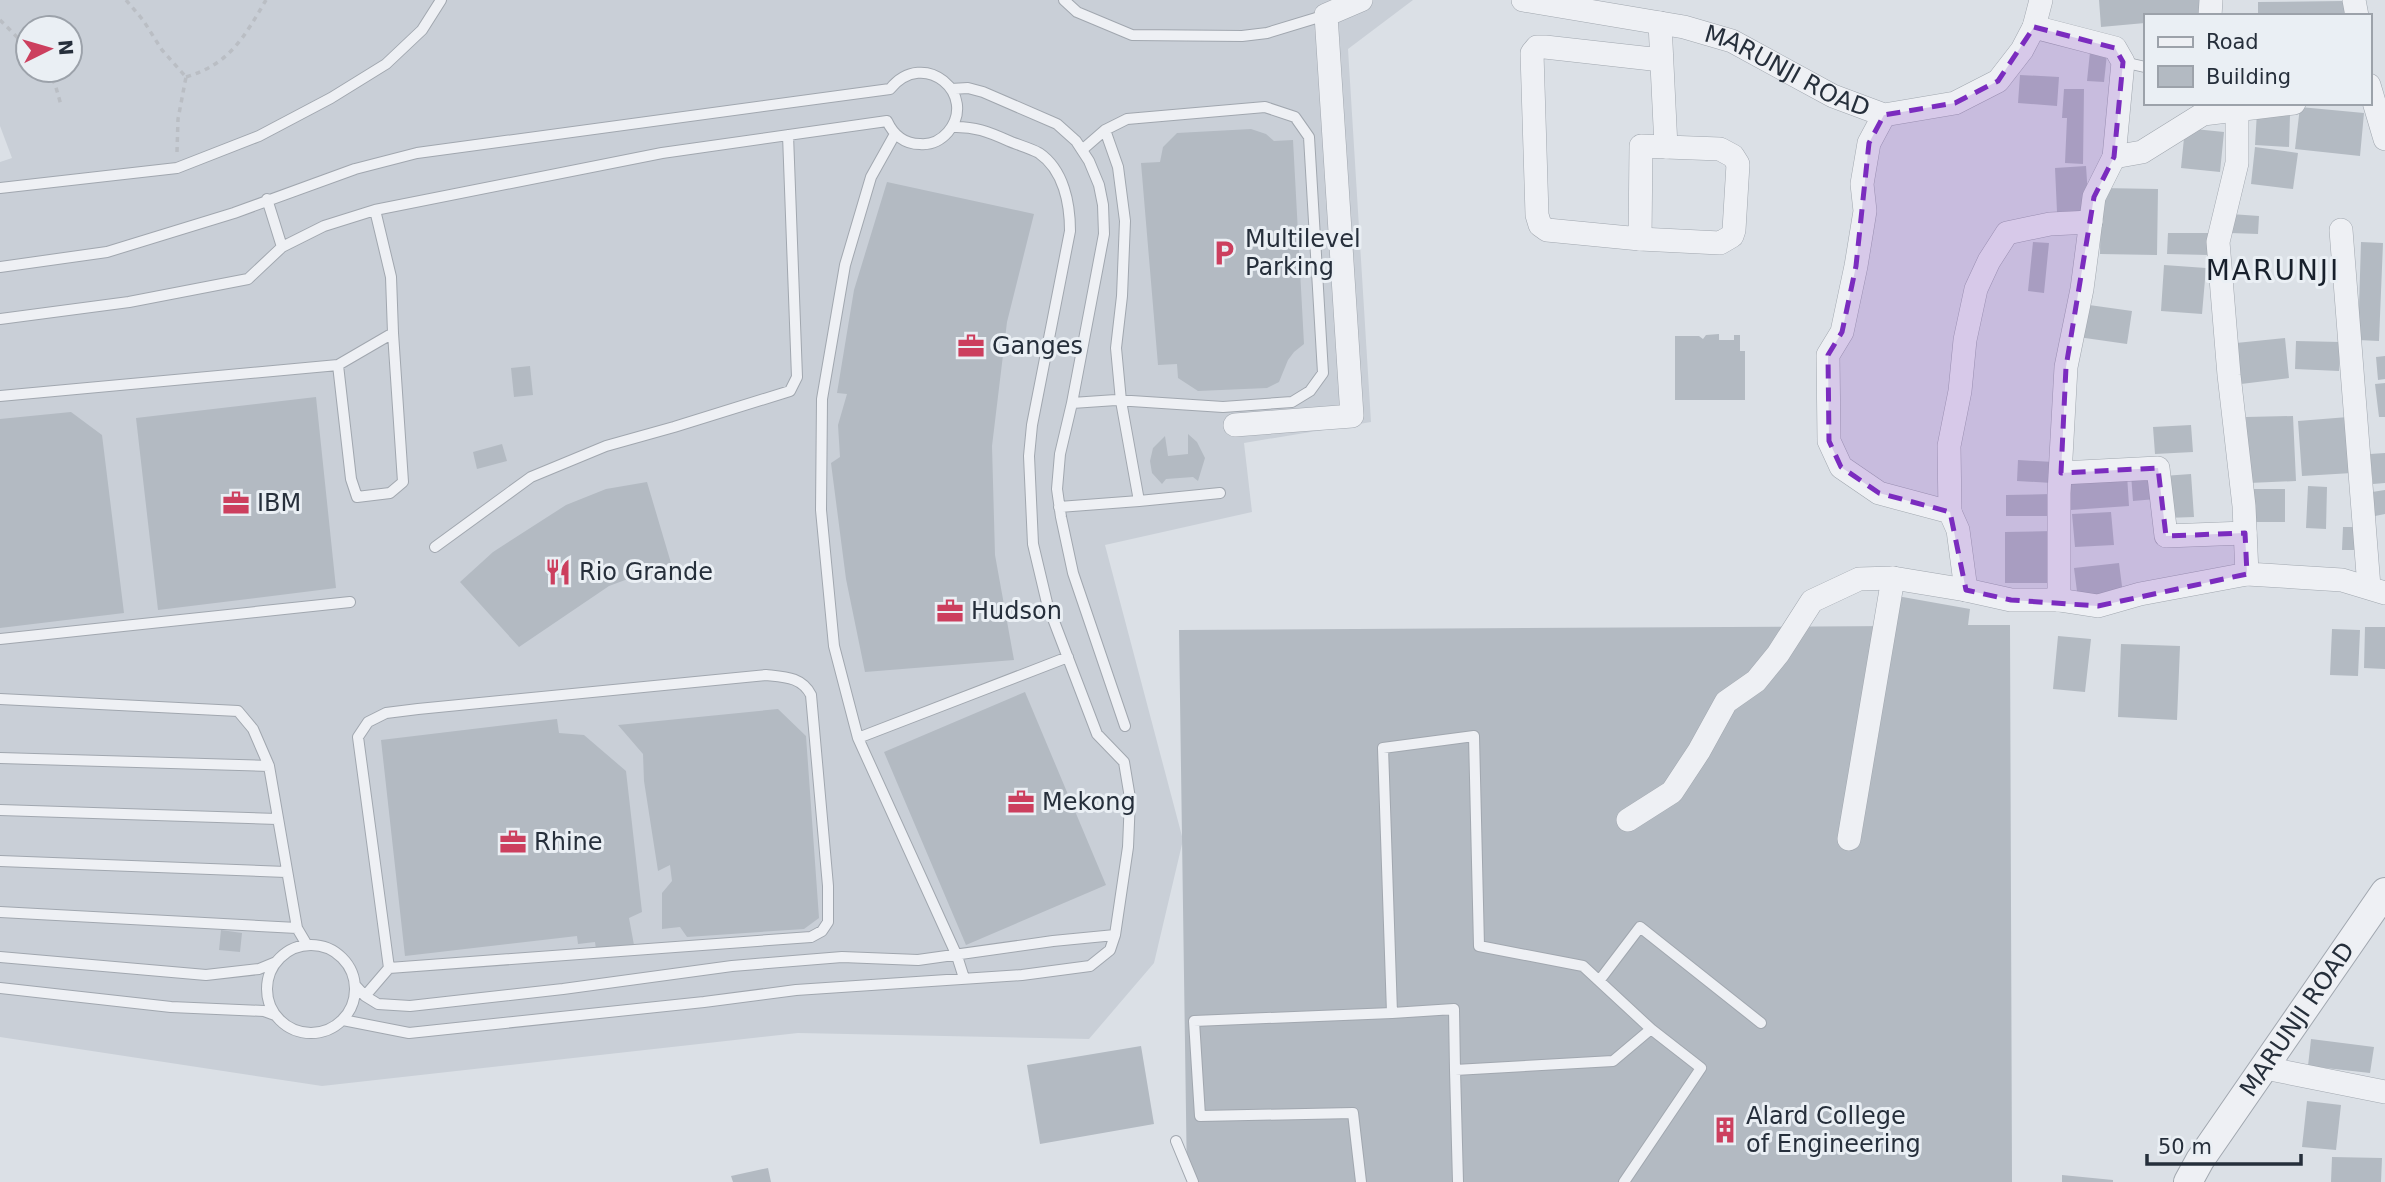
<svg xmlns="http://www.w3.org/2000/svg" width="2385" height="1182" font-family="'DejaVu Sans',sans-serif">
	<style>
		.built { fill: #c9cfd7; fill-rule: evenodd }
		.building { fill: #b3bac2 }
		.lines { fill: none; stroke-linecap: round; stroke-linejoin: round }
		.service-casing { stroke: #a1a7af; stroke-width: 12 }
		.minor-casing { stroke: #a1a7af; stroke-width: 24 }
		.tertiary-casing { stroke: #a1a7af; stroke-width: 30 }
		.path { stroke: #babec4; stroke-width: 3.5; stroke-dasharray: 5 5; stroke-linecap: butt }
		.service { stroke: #eef0f4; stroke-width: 10 }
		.minor { stroke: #eef0f4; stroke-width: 23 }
		.tertiary { stroke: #eef0f4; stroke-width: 28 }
		.marked { fill: #7b2cbf; fill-opacity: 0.2; stroke: #7b2cbf; stroke-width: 5; stroke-dasharray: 14 9; stroke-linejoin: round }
		.labels { text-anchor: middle; stroke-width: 6; stroke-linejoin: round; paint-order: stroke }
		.street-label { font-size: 24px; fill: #262f3b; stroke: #eaeff4 }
		.poi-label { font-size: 24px; fill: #262f3b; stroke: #eaeff4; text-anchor: start }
		.quarter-label { font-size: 28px; letter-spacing: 2px; fill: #18202c; stroke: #eaeff4 }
	</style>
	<rect width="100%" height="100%" fill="#dbe0e6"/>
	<!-- built -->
	<path class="built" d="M0,0h1413l-65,49 23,373 -127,21 8,69 -147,33 78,295 -29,123 -65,76 -291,-6 -476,53 -322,-49v-875l12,-4 -12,-32zM28,28h42v42h-42z"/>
	<!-- building -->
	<path class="building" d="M2099,0h100l1,16h-55v7l-44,4z
		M2344,1v15h-86v-14z
		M2090,52l17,2 -3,28 -17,-1z
		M2020,75l39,2 -2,29 -39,-3z
		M2064,89h20l-1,75 -18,-1 2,-45h-5z
		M2300,107l64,6 -4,43 -65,-7z
		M2257,112l33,3 -1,32 -34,-2z
		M2185,128l39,4 -4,40 -39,-4z
		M1251,129l15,5 8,7 19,-1 11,204 -10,8 -6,8 -9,22 -12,6 -69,3 -20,-13 -1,-14 -19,1 -17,-202 19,-1 3,-15 14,-14z
		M2255,147l43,6 -5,36 -42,-5z
		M2086,166l3,45 -32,1 -2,-44z
		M887,182l147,32 -27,108 -15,124 3,109 19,105 -149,12 -19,-93 -15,-116 9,-6 -2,-32 9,-31 -10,-1 17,-103z
		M2101,188l57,1 -1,66 -57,-1z
		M2231,214l28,2 -1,18 -28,-1z
		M2168,233h41l-1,22 -41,-1z
		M2033,242l16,1 -5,50 -16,-2z
		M2361,242l22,1 -4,98 -21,-1z
		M2164,265l42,3 -4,46 -41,-3z
		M2082,304l50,7 -5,33 -49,-7z
		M1719,334v6h15v-5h6v16h5v49h-70v-64h24l4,3 3,-4z
		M2285,338l4,40 -48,6 -5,-41z
		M2296,341l44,1 -1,29 -44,-2z
		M2385,356v23l-7,1 -2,-23z
		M530,366l3,29 -19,2 -3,-29z
		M2385,383v34h-6l-4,-33z
		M316,397l20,191 -178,22 -22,-192z
		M71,412l31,23 22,178 -124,15v-209z
		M2293,416l3,65 -47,2 -3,-66z
		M2348,417l4,56 -50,3 -4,-55z
		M2191,425l2,27 -38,2 -2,-27z
		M1188,434l9,8 8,16 -7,23 -5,-4 -27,2 -4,5 -10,-11 -2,-12 3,-13 12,-12 3,20 20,-2z
		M502,444l5,17 -30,8 -4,-17z
		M2385,453v30l-12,1 -3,-30z
		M2018,460l35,2 -1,21 -35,-2z
		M2154,472l2,27 -23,2 -2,-27z
		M2191,474l3,43 -29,1 -2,-42z
		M2127,475l2,31 -58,4 -2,-31z
		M647,482l24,81 -62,23 -90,61 -59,-65 33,-30 73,-47 40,-16z
		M2308,486l19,1 -1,42 -20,-1z
		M2254,489h31v33h-32z
		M2385,490v24l-10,2 -3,-24z
		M2052,494v22h-46v-21z
		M2111,512l3,33 -39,2 -3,-33z
		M2343,527h20l-1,23h-20z
		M2053,531v52h-48v-51z
		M2119,563l4,31 -45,5 -4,-31z
		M1897,596l73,13 -2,16h42l2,557h-825l-8,-552 713,-4z
		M2365,627h20v42l-21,-1z
		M2332,629l28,1 -2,46 -28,-1z
		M2058,636l33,3 -6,53 -32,-3z
		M2121,644l59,2 -3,74 -59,-3z
		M1025,692l81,193 -140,60 -82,-193z
		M778,709l28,27 13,182 -15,11 -117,8 -7,-10 -18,2v-36l10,-12 -2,-16 -12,6 -14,-90 -1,-27 -25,-29z
		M557,719l2,14 25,2 42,36 16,141 -13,6 5,27 -38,4 -1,-7 -17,2 -1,-8 -172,20 -24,-216z
		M221,930l21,3 -2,19 -21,-2z
		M2311,1039l63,8 -4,26 -62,-7z
		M1141,1046l13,78 -114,20 -13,-79z
		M2307,1101l34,4 -5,45 -34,-3z
		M2332,1157l50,1 -1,24h-50z
		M768,1168l3,14h-38l-2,-6z
		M2062,1175l51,5v2h-51z"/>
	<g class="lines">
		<!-- service casing -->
		<g class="service-casing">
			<path id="service" d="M1064,0l13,12 55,23 110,1 25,-3 59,-18
				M2123,62l22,5
				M951,89l17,-1 15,4 74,32 19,17 13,20 10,24 4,20 1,29 -32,169 -12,51 -3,35 4,28 12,56 52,153
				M952,127c22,-1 37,5 57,14 9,4 21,7 30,12 25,17 31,51 31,78l-38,194 -3,31 4,88 14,59 50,131 27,28 6,36 -2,49 -13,88
				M1105,130l13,37 7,54 -3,75 -6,52 5,53 18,100 81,-8
				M895,134l-24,43 -26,88 -23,134 -1,111 13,136 24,92 210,-81
				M0,188l177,-20 82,-32 72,-38 55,-34 36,-34 19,-30
				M267,199l15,48
				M0,267l107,-15 127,-39 121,-44 62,-16 473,-64c34,-42 89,6 58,43 -7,8 -17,13 -28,12 -16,0 -27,-10 -33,-23l-225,32 -287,57 -51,16 -42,21 -34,32 -119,23 -129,17
				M338,365l13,114 6,18 33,-4 13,-11 -10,-149
				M0,396l338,-31 55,-32 -2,-56 -16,-67
				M1072,403l44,-3 107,7 69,-5 18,-11 13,-18 -14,-236 -14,-20 -30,-10 -138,12 -22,11 -23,20
				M1059,507l80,-6
				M435,547l96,-70 75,-31 68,-19 116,-36 7,-14 -9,-242
				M0,639l350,-37
				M0,699l238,12 15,18 16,37 28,162 10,17
				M858,738l99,218 7,22
				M0,758l269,8
				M0,810l277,9
				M0,861l286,11
				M0,912l297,16
				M267 989a44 44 0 1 1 88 0a44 44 0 1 1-88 0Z
				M0,957l206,18 53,-6 17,-7
				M1599,981l41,-54 121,96
				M0,988l171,19 93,4 11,4
				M365,996l24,-28 422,-31 11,-6 6,-9v-36l-17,-191c-9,-18 -26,-18 -45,-20l-348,34 -32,4 -18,9 -10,15 31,231
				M1392,1013l62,-4 1,61
				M343,1020l66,13 295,-31 92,-12 226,-15 68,-9 20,-16 5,-15 -62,6 -135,19 -76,-3 -110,9 -169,23 -153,17 -32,-2 -13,-8 -10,-11
				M1176,1141l17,41
				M1361,1182l-8,-69 -153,3 -6,-95 198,-8 -9,-265 91,-12 5,210 104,20 68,63 50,39 -77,114
				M1458,1182l-3,-112 158,-9 38,-32"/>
		</g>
		<!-- minor casing -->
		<g class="minor-casing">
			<g id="minor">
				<path id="s1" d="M1523,0l161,27 48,14 101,55 51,19 71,-12 43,-22 24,-31 12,-23 7,-27"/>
				<path d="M2354,0l3,16"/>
				<path d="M2210,16l1,-16"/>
				<path d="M1660,23l6,124 -25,-1 -1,93 -93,-9 -7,-5 -3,-10 -5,-162 5,-6h8l116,13"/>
				<path d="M2034,27l81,21 8,14 -9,95 -20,40 -12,92 -16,78 -7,126v107"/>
				<path d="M2369,85l16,54"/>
				<path d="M2237,111v52l-19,79 11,133 15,131 3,68 95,6 43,13"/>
				<path d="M2114,157l28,-5 61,-38 91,-11"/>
				<path d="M2341,230l28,357"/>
				<path d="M1640,239l80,4 12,-7 2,-6 4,-66 -5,-8 -13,-7 -54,-2"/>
				<path d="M1235,425l117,-9 -26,-401 35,-15"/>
				<path d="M2061,473l97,-5 8,68 79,-3"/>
				<path d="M1950,512l-1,-66 11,-55 5,-51 11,-51 13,-28 18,-28 43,-9 41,-2"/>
				<path d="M1966,590l45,10h48l39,6 42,-12 107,-20"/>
				<path d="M1628,820l44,-28 27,-41 27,-49 30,-21 22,-27 34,-53 47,-22 34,-1 73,12 -8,-60 -8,-18 -71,-19 -38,-26 -12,-26 -1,-86 14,-23 14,-66 9,-55 -3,-27 7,-41 15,-28"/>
				<path d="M1849,839l44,-261"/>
				<path d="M2265,1068l120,24"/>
			</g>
		</g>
		<!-- tertiary casing -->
		<g class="tertiary-casing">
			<g id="tertiary">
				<path id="s2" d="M2188,1182l12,-22 185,-268"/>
			</g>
		</g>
		<!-- path -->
		<path class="path" d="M126,0l17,20 19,30 24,27
			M0,20l28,28
			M47,70l8,14 6,21
			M186,77c44,-13 58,-40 80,-77
			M177,152l1,-33 8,-42"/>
		<!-- service -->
		<use href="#service" class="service"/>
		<!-- minor -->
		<use href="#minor" class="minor"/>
		<!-- tertiary -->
		<use href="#tertiary" class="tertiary"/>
	</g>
	<!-- marked area -->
	<path class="marked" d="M2034,27l81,21 8,14 -9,95 -20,40 -28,170 -5,106 97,-5 8,68 79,-3 2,41 -149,32 -87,-6 -45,-10 -16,-78 -71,-19 -38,-26 -12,-26 -1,-86 14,-23 14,-66 13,-123 15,-28 71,-12 43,-22z"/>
	<!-- icons -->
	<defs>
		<g id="parking-bare" transform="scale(2.1)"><path d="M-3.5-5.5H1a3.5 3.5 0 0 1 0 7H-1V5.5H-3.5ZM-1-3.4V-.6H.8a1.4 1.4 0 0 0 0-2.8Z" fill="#cc3f5e" stroke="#eaeff4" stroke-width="2.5" paint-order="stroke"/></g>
		<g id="office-bare" transform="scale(2.1)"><path d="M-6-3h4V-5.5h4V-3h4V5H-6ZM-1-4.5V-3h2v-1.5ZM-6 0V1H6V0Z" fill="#cc3f5e" stroke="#eaeff4" stroke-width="2.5" paint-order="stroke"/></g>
		<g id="restaurant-bare" transform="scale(2.1)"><path d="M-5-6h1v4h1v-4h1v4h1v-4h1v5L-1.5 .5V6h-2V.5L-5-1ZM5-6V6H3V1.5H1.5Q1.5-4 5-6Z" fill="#cc3f5e" stroke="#eaeff4" stroke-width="2.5" paint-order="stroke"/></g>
		<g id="building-bare" transform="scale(2.1)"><path d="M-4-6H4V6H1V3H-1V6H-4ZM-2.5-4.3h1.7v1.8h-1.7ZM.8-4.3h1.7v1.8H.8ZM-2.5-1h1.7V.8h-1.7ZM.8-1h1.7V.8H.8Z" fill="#cc3f5e" stroke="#eaeff4" stroke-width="2.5" paint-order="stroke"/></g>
	</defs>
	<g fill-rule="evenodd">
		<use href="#parking-bare" x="1224" y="253"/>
		<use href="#office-bare" x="971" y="346"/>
		<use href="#office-bare" x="236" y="503"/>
		<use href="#restaurant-bare" x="558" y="572"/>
		<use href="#office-bare" x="950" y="611"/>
		<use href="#office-bare" x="1021" y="802"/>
		<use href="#office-bare" x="513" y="842"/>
		<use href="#building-bare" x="1725" y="1130"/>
	</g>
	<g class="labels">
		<!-- street labels -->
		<g class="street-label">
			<text dy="8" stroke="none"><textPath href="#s1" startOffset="276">MARUNJI ROAD</textPath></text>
			<text dy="8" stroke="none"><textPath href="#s2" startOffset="196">MARUNJI ROAD</textPath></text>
		</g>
		<!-- poi labels -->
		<g class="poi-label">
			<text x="1245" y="247">Multilevel<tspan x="1245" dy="28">Parking</tspan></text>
			<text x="992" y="354">Ganges</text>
			<text x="257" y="511">IBM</text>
			<text x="579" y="580">Rio Grande</text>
			<text x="971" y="619">Hudson</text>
			<text x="1042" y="810">Mekong</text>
			<text x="534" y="850">Rhine</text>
			<text x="1746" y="1124">Alard College<tspan x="1746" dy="28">of Engineering</tspan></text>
		</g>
		<!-- quarter labels -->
		<g class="quarter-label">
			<text x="2273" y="280">MARUNJI</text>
		</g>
	</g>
	<!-- legend -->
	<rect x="2144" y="14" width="228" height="91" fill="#eaeff4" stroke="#9ca2aa" stroke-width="2"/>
	<rect x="2158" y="37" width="35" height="10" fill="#eef0f4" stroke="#9ca2aa" stroke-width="2"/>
	<text x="2206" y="49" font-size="21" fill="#262f3b">Road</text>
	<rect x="2158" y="66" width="35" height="21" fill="#b3bac2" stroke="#9ca2aa" stroke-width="2"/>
	<text x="2206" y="84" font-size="21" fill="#262f3b">Building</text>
	<!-- north arrow -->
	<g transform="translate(49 49) rotate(85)"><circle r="33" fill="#eaeff4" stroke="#9ca2aa" stroke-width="2"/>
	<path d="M0-5L12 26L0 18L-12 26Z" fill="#cc3f5e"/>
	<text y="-10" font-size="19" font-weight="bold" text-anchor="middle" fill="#262f3b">N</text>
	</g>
	<!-- scale -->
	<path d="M2147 1154v10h154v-10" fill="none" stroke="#262f3b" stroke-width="3.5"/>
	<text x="2158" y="1154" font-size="21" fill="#262f3b" stroke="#eaeff4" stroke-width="5" paint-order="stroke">50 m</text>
</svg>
